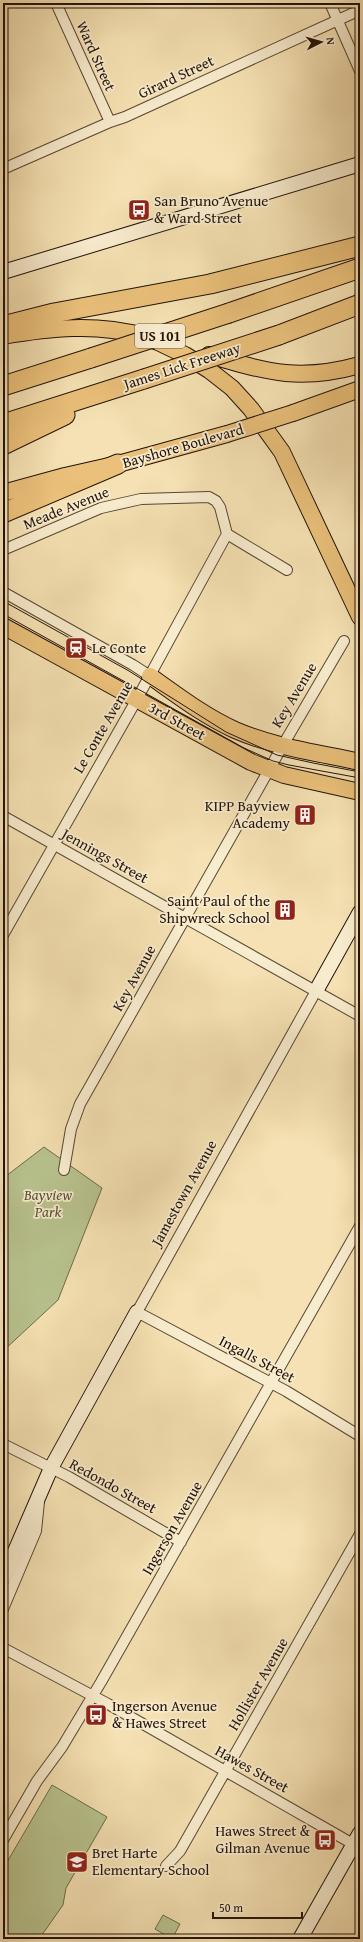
<svg xmlns="http://www.w3.org/2000/svg" width="363" height="1942" font-family="'Gentium Book Plus',serif">
	<style>
		.green { fill: #b8c38f; stroke: #6d6a4c }
		.lines { fill: none; stroke-linecap: round; stroke-linejoin: round }
		.street-casing { stroke: #574633; stroke-width: 12 }
		.secondary-casing { stroke: #221208; stroke-width: 16 }
		.primary-casing { stroke: #221208; stroke-width: 18 }
		.highway-casing { stroke: #221208; stroke-width: 21 }
		.street { stroke: #f8ecce; stroke-width: 10 }
		.secondary { stroke: #f8ecce; stroke-width: 14 }
		.primary { stroke: #eac07a; stroke-width: 16 }
		.highway { stroke: #eac07a; stroke-width: 19 }
		.tram { stroke: #221208; stroke-width: 1 }
		.primary-bridge-casing { stroke: #221208; stroke-width: 18; stroke-linecap: butt }
		.highway-bridge-casing { stroke: #221208; stroke-width: 21; stroke-linecap: butt }
		.primary-bridge { stroke: #eac07a; stroke-width: 16 }
		.highway-bridge { stroke: #eac07a; stroke-width: 19 }
		.labels { text-anchor: middle; stroke-width: 3.5; stroke-linejoin: round; paint-order: stroke }
		.shield { fill: #f8ecce; stroke: #625343; stroke-width: 1 }
		.shield-label { font-size: 14px; font-weight: bold; fill: #221208 }
		.street-label { font-size: 15px; fill: #221208; stroke: #f8ecce }
		.poi-label { font-size: 15px; fill: #221208; stroke: #f8ecce; text-anchor: start }
		.park-label { font-size: 15px; font-style: italic; fill: #565037; stroke: #f8ecce }
	</style>
	<rect width="100%" height="100%" fill="#f5e1b3"/>
	<filter id="stains"><feTurbulence type="fractalNoise" baseFrequency=".005" numOctaves="4"/><feColorMatrix values="0 0 0 0 .2 0 0 0 0 .09 0 0 0 0 .02 0 0 0 .5 -.17"/></filter>
	<radialGradient id="worn" r=".72"><stop offset=".6" stop-color="#630" stop-opacity="0"/><stop offset="1" stop-color="#630" stop-opacity=".3"/></radialGradient>
	<!-- green -->
	<path class="green" d="M44,1147l58,41 -44,112 -55,51v-178l3,3z
		M52,1785l55,32 -41,71 -3,17 -24,34h-36v-70z
		M163,1915l17,9 -8,15 -17,-10z"/>
	<g class="lines">
		<!-- street casing -->
		<g class="street-casing">
			<path id="street" d="M56,3l54,119
				M330,3l30,68
				M3,169l107,-47 15,-5 235,-107
				M3,550l98,-42 40,-9 68,-2 7,4 4,6 7,27 60,36
				M3,592l130,73 17,11
				M3,816l357,200
				M3,935l134,-236 90,-165
				M316,991l-179,321 149,79 74,45
				M64,1170l7,-41 9,-25 203,-359 61,-104
				M3,1444l66,33 112,65
				M3,1609l33,-78 3,-29
				M3,1648l105,56 252,144
				M3,1840l34,-59 25,-34 39,-65 259,-456
				M166,1866l14,-15 180,-317"/>
		</g>
		<!-- secondary casing -->
		<g class="secondary-casing">
			<path id="secondary" d="M3,272l357,-108
				M316,991l44,-79
				M3,1579l48,-111 86,-156
				M300,1939l60,-106"/>
		</g>
		<!-- primary casing -->
		<g class="primary-casing">
			<path id="primary" d="M132,333l26,9 27,13 24,15 23,18 19,21 31,43 78,165
				M3,336c47,-8 93,-13 140,0
				M209,355c59,17 90,27 151,10
				M293,413l67,-24
				M3,493l62,-17 53,-12 109,-30
				M3,626l248,136 33,13 76,17
				M150,676c27,19 54,40 85,54 39,17 84,23 125,32"/>
		</g>
		<!-- highway casing -->
		<g class="highway-casing">
			<path id="highway" d="M229,313l131,-45
				M3,326l51,-13 156,-29 150,-38
				M279,335l81,-31
				M3,386l88,-28
				M3,424l141,-45
				M3,445l62,-30
				M3,513l115,-49"/>
		</g>
		<!-- street -->
		<use href="#street" class="street"/>
		<!-- secondary -->
		<use href="#secondary" class="secondary"/>
		<!-- primary -->
		<use href="#primary" class="primary"/>
		<!-- highway -->
		<use href="#highway" class="highway"/>
		<!-- tram -->
		<path class="tram" d="M3,601l126,70 97,61 51,23 36,8 47,9
			M3,614l241,134 29,13 16,4 71,13"/>
		<!-- primary-bridge casing -->
		<g class="primary-bridge-casing">
			<path id="primary-bridge" d="M227,434l66,-21"/>
		</g>
		<!-- highway-bridge casing -->
		<g class="highway-bridge-casing">
			<path id="highway-bridge" d="M91,358l138,-45
				M144,379l135,-44"/>
		</g>
		<!-- primary-bridge -->
		<use href="#primary-bridge" class="primary-bridge"/>
		<!-- highway-bridge -->
		<use href="#highway-bridge" class="highway-bridge"/>
	</g>
	<!-- icons -->
	<defs>
		<g id="bus-square" transform="scale(1.15)"><rect x="-9" y="-9" width="18" height="18" rx="4" fill="#8f2418" stroke="#f8ecce"/><path d="M-5-6H5V4H4V6H2V4H-2V6H-4V4H-5ZM-3.5-4V0h7V-4ZM-3.5 1.2v1.5H-2V1.2ZM2 1.2v1.5H3.5V1.2Z" fill="#fff"/></g>
		<g id="station-square" transform="scale(1.15)"><rect x="-9" y="-9" width="18" height="18" rx="4" fill="#8f2418" stroke="#f8ecce"/><path d="M-3-6H3Q5-6 5-4V2Q5 4 3 4L4.5 6H3L1.5 4h-3L-3 6H-4.5L-3 4Q-5 4-5 2V-4Q-5-6-3-6ZM-3.5-4v3h7v-3ZM-3.5 1v1.5H-2V1ZM2 1v1.5H3.5V1Z" fill="#fff"/></g>
		<g id="building-square" transform="scale(1.15)"><rect x="-9" y="-9" width="18" height="18" rx="4" fill="#8f2418" stroke="#f8ecce"/><path d="M-4-6H4V6H1V3H-1V6H-4ZM-2.5-4.3h1.7v1.8h-1.7ZM.8-4.3h1.7v1.8H.8ZM-2.5-1h1.7V.8h-1.7ZM.8-1h1.7V.8H.8Z" fill="#fff"/></g>
		<g id="school-square" transform="scale(1.15)"><rect x="-9" y="-9" width="18" height="18" rx="4" fill="#8f2418" stroke="#f8ecce"/><path d="M0-5L7-2L0 1L-7-2ZM-4 1L0 2.5L4 1V4Q0 6-4 4Z" fill="#fff"/></g>
	</defs>
	<g fill-rule="evenodd">
		<use href="#bus-square" x="139" y="210"/>
		<use href="#station-square" x="76" y="648"/>
		<use href="#building-square" x="305" y="815"/>
		<use href="#building-square" x="285" y="910"/>
		<use href="#bus-square" x="96" y="1715"/>
		<use href="#bus-square" x="325" y="1840"/>
		<use href="#school-square" x="77" y="1862"/>
	</g>
	<g class="labels">
		<!-- shield labels -->
		<rect class="shield" x="135" y="324" width="50" height="24" rx="3"/>
		<g class="shield-label">
			<text x="160" y="341">US 101</text>
		</g>
		<!-- street labels -->
		<g class="street-label">
			<text transform="translate(96 56) rotate(66)" y="5">Ward Street</text>
			<text transform="translate(176 77) rotate(-25)" y="5">Girard Street</text>
			<text transform="translate(182 366) rotate(-18)" y="5">James Lick Freeway</text>
			<text transform="translate(183 446) rotate(-16)" y="5">Bayshore Boulevard</text>
			<text transform="translate(66 508) rotate(-22)" y="5">Meade Avenue</text>
			<text transform="translate(294 695) rotate(-59)" y="5">Key Avenue</text>
			<text transform="translate(177 721) rotate(29)" y="5">3rd Street</text>
			<text transform="translate(103 727) rotate(-60)" y="5">Le Conte Avenue</text>
			<text transform="translate(105 856) rotate(29)" y="5">Jennings Street</text>
			<text transform="translate(134 978) rotate(-61)" y="5">Key Avenue</text>
			<text transform="translate(184 1193) rotate(-61)" y="5">Jamestown Avenue</text>
			<text transform="translate(257 1359) rotate(28)" y="5">Ingalls Street</text>
			<text transform="translate(113 1486) rotate(29)" y="5">Redondo Street</text>
			<text transform="translate(172 1528) rotate(-60)" y="5">Ingerson Avenue</text>
			<text transform="translate(258 1684) rotate(-60)" y="5">Hollister Avenue</text>
			<text transform="translate(252 1769) rotate(29)" y="5">Hawes Street</text>
		</g>
		<!-- poi labels -->
		<g class="poi-label">
			<text x="154" y="206">San Bruno Avenue<tspan x="154" dy="17">&amp; Ward Street</tspan></text>
			<text x="92" y="653">Le Conte</text>
			<text x="290" y="811" text-anchor="end">KIPP Bayview<tspan x="290" dy="17">Academy</tspan></text>
			<text x="270" y="906" text-anchor="end">Saint Paul of the<tspan x="270" dy="17">Shipwreck School</tspan></text>
			<text x="112" y="1711">Ingerson Avenue<tspan x="112" dy="17">&amp; Hawes Street</tspan></text>
			<text x="310" y="1836" text-anchor="end">Hawes Street &amp;<tspan x="310" dy="17">Gilman Avenue</tspan></text>
			<text x="92" y="1858">Bret Harte<tspan x="92" dy="17">Elementary School</tspan></text>
		</g>
		<!-- park labels -->
		<g class="park-label">
			<text x="48" y="1200">Bayview<tspan x="48" dy="17">Park</tspan></text>
		</g>
	</g>
	<!-- margin -->
	<rect width="363" height="1942" fill="none" stroke="#f5e1b3" stroke-width="16"/>
	<rect x="4" y="4" width="355" height="1934" fill="none" stroke="#221208" stroke-width="2"/>
	<rect x="8" y="8" width="347" height="1926" fill="none" stroke="#221208"/>
	<!-- north arrow -->
	<g transform="translate(321 42) rotate(84)" stroke="#f8ecce" stroke-width="3" paint-order="stroke">
	<path d="M0-3L7 15L0 10L-7 15Z" fill="#221208"/>
	<text y="-6" font-size="11" font-weight="bold" text-anchor="middle" fill="#221208">N</text>
	</g>
	<!-- scale -->
	<path d="M213 1912v6h89v-6" fill="none" stroke="#221208" stroke-width="2"/>
	<text x="219" y="1912" font-size="12" fill="#221208" stroke="#f8ecce" stroke-width="3" paint-order="stroke">50 m</text>
	<rect width="100%" height="100%" filter="url(#stains)"/>
	<rect width="100%" height="100%" fill="url(#worn)"/>
</svg>
